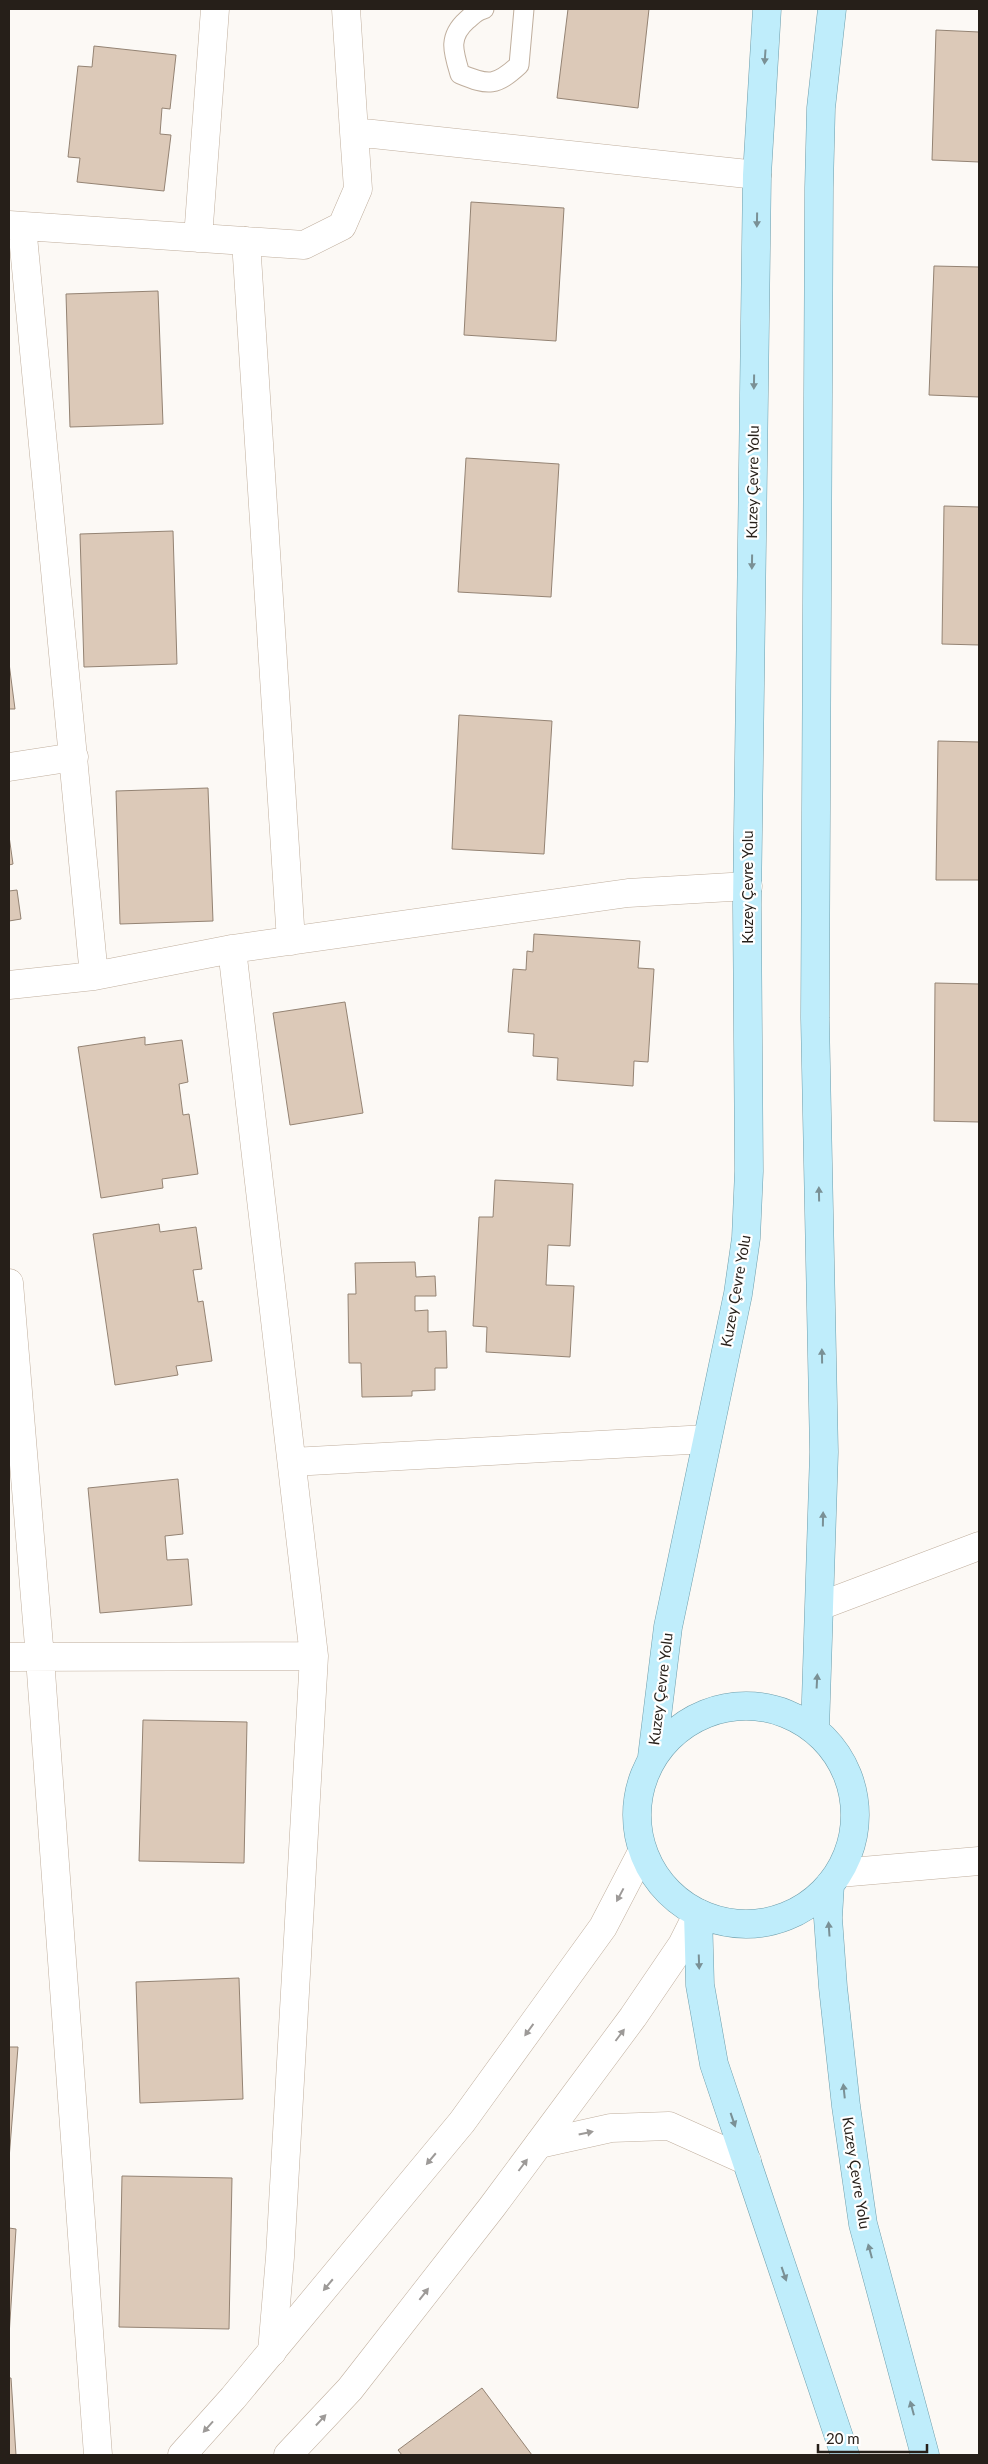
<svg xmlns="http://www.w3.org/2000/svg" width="988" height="2464" font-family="Lato,sans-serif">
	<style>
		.building { fill: #dcc9b8; stroke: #948373 }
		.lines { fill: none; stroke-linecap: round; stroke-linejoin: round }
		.lane-casing { stroke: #c0af9e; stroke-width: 21 }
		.street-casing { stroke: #c0af9e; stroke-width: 29 }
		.secondary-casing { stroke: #c0af9e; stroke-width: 29 }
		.primary-casing { stroke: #6e9daa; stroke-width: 29 }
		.lane { stroke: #fff; stroke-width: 19 }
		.street { stroke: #fff; stroke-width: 28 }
		.secondary { stroke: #fff; stroke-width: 28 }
		.primary { stroke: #bfedfb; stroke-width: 28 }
		.oneway { fill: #7a9095 }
		.oneway2 { fill: #9d9a98 }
		.labels { text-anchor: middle; stroke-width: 4.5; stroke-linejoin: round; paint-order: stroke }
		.street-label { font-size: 15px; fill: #261f19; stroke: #fff }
	</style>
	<rect width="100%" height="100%" fill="#fcf9f5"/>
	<!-- building -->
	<path class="building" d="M568,9h81l-11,99 -81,-10z
		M936,30l43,2v130l-47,-2z
		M94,46l82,9 -6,54 -8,-1 -2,26 11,1 -7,56 -87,-9 3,-24 -12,-1 10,-91 14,1z
		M471,202l93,6 -8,133 -92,-6z
		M934,266l45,1v130l-50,-2z
		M158,291l5,133 -93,3 -4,-133z
		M466,458l93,6 -8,133 -93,-5z
		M944,506l35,1v138l-37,-1z
		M173,531l4,133 -93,3 -4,-133z
		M9,663l6,46h-6z
		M459,715l93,6 -8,133 -92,-5z
		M938,741l41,1v138h-43z
		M208,788l5,133 -93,3 -4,-133z
		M9,836l4,28 -4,1z
		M17,890l4,29 -12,2v-30z
		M534,934l106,7 -2,27 16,1 -6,93 -14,-1 -1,25 -76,-6 1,-22 -25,-2 1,-22 -26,-2 5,-63 13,1 1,-19 6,1z
		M935,983l44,1v138l-45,-1z
		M345,1002l18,111 -73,12 -17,-112z
		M145,1037v8l37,-5 6,42 -9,2 4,31 6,-1 9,60 -36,5 1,9 -62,10 -23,-151z
		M495,1180l78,4 -3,62 -22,-1 -2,40 28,1 -4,71 -84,-5 1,-25 -14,-1 6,-109h14z
		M159,1224l1,8 36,-5 6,42 -9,1 5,32 5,-1 9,60 -36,5 2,9 -63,10 -22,-151z
		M415,1262l1,15 19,-1 1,20h-21v15l13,-1v22l18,-1 1,37h-12v22l-23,1v5l-50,1 -1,-34h-12l-1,-69h8l-1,-31z
		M178,1479l5,55 -18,2 2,24 21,-1 4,46 -92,8 -12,-125z
		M143,1720l104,2 -3,141 -105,-2z
		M239,1978l4,121 -103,4 -4,-121z
		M9,2047h9l-9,112z
		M122,2176l110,2 -3,151 -110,-2z
		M9,2228l7,1 -7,107z
		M9,2378h2l5,77h-7z
		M482,2388l50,67h-130l-4,-5z"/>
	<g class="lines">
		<!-- lane casing -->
		<g class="lane-casing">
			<path id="lane" d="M484,9c-7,1 -11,6 -17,11 -19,17 -14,31 -7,54 29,12 36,12 59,-9l5,-56"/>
		</g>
		<!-- street casing -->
		<g class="street-casing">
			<path id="street" d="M346,9l8,123
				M9,225l295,20 38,-19 16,-37 -4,-57 403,43
				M22,226l72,750
				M198,238l17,-229
				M246,241l45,700
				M9,767l65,-10
				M232,949l82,707 -34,601 -8,95
				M9,985l85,-9 138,-27 396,-56 120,-7
				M9,1283l31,375 58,797
				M292,1462l415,-23
				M820,1606l159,-60
				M9,1657l305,-1
				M839,1873l140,-12
				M539,2144l72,-16 58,-2 78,35"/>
		</g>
		<!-- secondary casing -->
		<g class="secondary-casing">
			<path id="secondary" d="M182,2455l51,-57 229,-276 141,-195 39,-75
				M288,2455l62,-66 142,-182 141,-190 49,-72 16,-32"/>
		</g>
		<!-- primary casing -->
		<g class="primary-casing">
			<path id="primary" d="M637 1815a109 109 0 1 1 218 0a109 109 0 1 1-218 0Z
				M815,1730l9,-278 -9,-434 4,-830 2,-80 11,-99
				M652,1757l16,-130 70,-333 8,-56 3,-67 -2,-266 10,-730 10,-166
				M830,1884l-2,34 5,69 13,119 17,118 62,231
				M698,1913l2,72 14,79 131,391"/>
		</g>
		<!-- lane -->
		<use href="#lane" class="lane"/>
		<!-- street -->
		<use href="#street" class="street"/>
		<!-- secondary -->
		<use href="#secondary" class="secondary"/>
		<!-- primary -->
		<use href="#primary" class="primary"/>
	</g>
	<!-- one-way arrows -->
	<defs><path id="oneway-solid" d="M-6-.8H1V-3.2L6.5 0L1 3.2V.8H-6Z" transform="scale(1.25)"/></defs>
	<g class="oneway">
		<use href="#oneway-solid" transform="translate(765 57) rotate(94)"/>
		<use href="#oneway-solid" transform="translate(757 220) rotate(91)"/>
		<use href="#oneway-solid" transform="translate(754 382) rotate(91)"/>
		<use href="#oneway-solid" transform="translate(752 562) rotate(91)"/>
		<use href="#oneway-solid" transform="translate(819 1194) rotate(-91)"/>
		<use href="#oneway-solid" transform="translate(822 1356) rotate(-91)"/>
		<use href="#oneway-solid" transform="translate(823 1519) rotate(-89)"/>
		<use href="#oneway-solid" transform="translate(817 1681) rotate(-87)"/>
		<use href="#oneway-solid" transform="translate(829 1929) rotate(-94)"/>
		<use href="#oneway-solid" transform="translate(699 1962) rotate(88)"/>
		<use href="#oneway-solid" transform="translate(844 2091) rotate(-96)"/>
		<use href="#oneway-solid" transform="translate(733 2120) rotate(71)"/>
		<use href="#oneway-solid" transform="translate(870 2251) rotate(-105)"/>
		<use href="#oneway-solid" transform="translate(784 2274) rotate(71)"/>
		<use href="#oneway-solid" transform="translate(912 2408) rotate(-105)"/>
	</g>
	<g class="oneway2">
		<use href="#oneway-solid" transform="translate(620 1895) rotate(118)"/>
		<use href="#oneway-solid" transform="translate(529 2030) rotate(126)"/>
		<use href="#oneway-solid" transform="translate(620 2035) rotate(-53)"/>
		<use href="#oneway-solid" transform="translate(586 2133) rotate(-12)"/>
		<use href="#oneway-solid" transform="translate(431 2159) rotate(130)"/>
		<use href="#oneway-solid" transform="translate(523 2165) rotate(-53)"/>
		<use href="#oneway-solid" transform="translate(328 2285) rotate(130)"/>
		<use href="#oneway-solid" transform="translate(424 2294) rotate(-52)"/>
		<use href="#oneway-solid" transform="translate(321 2420) rotate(-47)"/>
		<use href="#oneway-solid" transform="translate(208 2427) rotate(132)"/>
	</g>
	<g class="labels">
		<!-- street labels -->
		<g class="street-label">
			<text transform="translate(753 482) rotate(-89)" y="5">Kuzey Çevre Yolu</text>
			<text transform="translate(748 887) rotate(-90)" y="5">Kuzey Çevre Yolu</text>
			<text transform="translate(736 1291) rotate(-80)" y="5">Kuzey Çevre Yolu</text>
			<text transform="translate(661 1689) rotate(-83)" y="5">Kuzey Çevre Yolu</text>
			<text transform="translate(856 2173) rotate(81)" y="5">Kuzey Çevre Yolu</text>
		</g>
	</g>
	<!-- border -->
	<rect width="988" height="2464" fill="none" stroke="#261f19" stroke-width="20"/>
	<!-- scale -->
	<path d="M818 2444v8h109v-8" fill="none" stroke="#261f19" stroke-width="2.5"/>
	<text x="826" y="2444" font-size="15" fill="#261f19" stroke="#ffffff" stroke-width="4" paint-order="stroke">20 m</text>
</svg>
